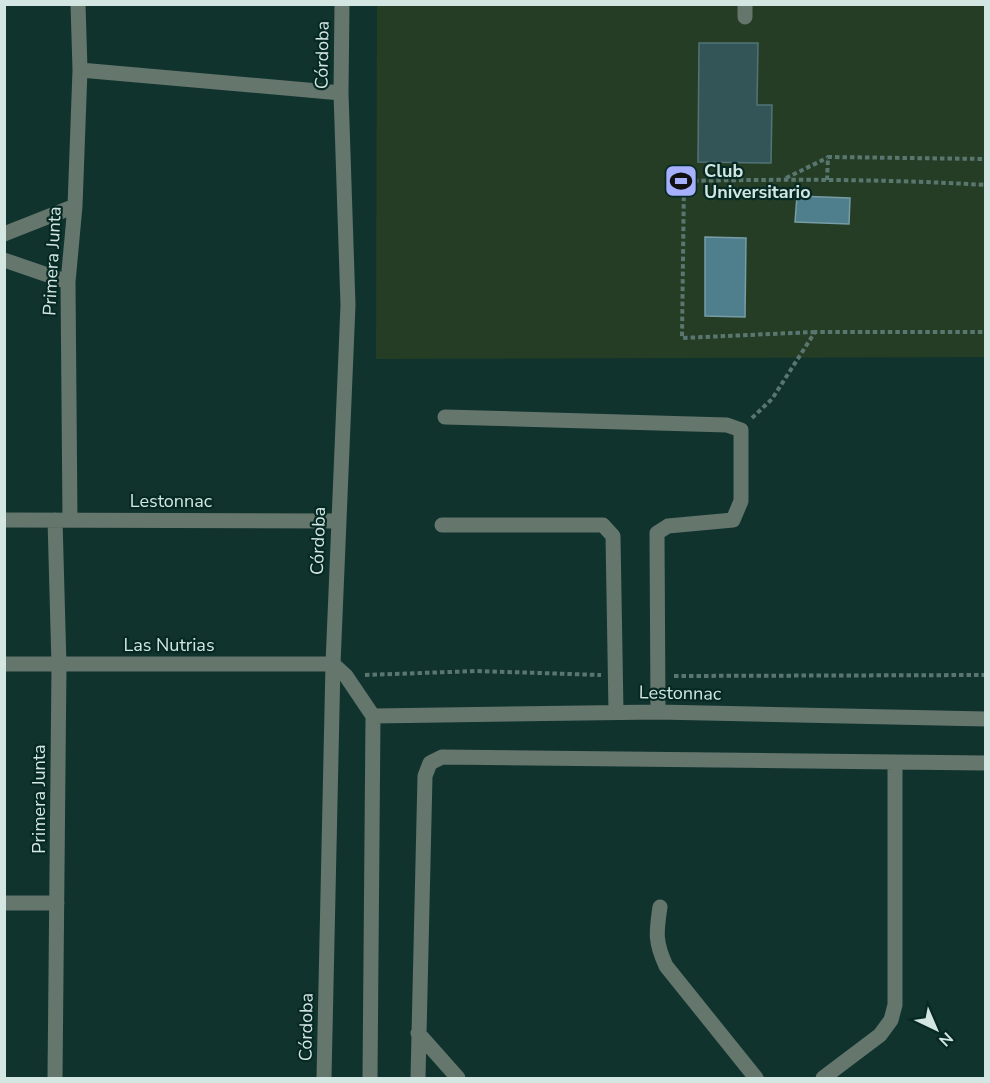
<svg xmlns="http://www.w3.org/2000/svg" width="990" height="1083" font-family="'Nunito Sans',sans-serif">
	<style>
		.green { fill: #263d25 }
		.water { fill: #4f7e8d; stroke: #779da6; stroke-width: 1.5 }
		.building { fill: #335558; stroke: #517477; stroke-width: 1.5 }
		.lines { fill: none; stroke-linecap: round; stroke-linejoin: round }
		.path { stroke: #597671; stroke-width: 4; stroke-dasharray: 4.5 3; stroke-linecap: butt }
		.minor { stroke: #65766d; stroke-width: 15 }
		.labels { text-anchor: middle; stroke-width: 4.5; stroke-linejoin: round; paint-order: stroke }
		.street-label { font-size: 18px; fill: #d3e6e2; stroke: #062924 }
		.poi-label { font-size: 18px; font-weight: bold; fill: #d3e6e2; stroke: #062924; text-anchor: start }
	</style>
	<rect width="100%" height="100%" fill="#11332e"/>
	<!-- green -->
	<path class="green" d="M377,5h608v352l-609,2z"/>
	<!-- water -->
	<path class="water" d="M797,196l53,2 -1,26 -54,-2z
		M705,237l41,1 -1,79 -40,-1z"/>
	<!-- building -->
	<path class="building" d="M699,43h59l-1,62h15l-1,58 -73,-1z"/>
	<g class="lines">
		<!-- path -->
		<path class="path" d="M786,178l41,-20
			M827,180l1,-23 158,2
			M815,332l-133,6 2,-157c101,-2 201,-2 302,4
			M752,418l20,-19 43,-67h171
			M365,675l112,-4 124,4
			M674,676l312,-1"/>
		<!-- minor -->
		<path class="minor" d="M745,17v-13
			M80,70l261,23
			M4,234l71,-28
			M4,260l64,22
			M445,417l282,8 14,5v71l-8,19 -65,6 -11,7 1,179
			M4,520l334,1
			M55,520l4,145 -4,413
			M70,520l-2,-238 7,-76 5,-136 -2,-66
			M442,525h161l10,11 3,176
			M4,664h329
			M333,664l13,12 27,40
			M373,716l285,-4 328,7
			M4,903h53
			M660,907c-4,26 -5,35 6,59l90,112
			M418,1033l40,45
			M324,1078l9,-414 15,-359 -7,-212 1,-89
			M370,1078l3,-362
			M418,1078l7,-302 5,-13 12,-6 544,6
			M823,1078l57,-43 11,-15 4,-15v-243"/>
	</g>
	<!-- icons -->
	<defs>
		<g id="stadium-square" transform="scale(1.725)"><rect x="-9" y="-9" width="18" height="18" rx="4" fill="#a7b0fc" stroke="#062924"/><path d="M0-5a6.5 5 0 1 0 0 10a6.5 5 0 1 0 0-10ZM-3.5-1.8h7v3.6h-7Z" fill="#111"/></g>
	</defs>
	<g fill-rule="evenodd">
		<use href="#stadium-square" x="681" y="181"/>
	</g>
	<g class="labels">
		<!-- street labels -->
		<g class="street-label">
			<text transform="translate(322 55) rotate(-89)" y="6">Córdoba</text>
			<text transform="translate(52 261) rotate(-87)" y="6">Primera Junta</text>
			<text x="171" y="507">Lestonnac</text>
			<text transform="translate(318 541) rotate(-88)" y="6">Córdoba</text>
			<text x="169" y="651">Las Nutrias</text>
			<text transform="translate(680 693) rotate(1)" y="6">Lestonnac</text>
			<text transform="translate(39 799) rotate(-90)" y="6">Primera Junta</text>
			<text transform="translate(306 1027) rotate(-89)" y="6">Córdoba</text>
		</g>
		<!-- poi labels -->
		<g class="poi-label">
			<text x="704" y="177">Club<tspan x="704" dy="21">Universitario</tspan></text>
		</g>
	</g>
	<!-- border -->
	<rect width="990" height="1083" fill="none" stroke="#d3e6e2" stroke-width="12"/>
	<!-- north arrow -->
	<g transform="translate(936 1029) rotate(136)" stroke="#062924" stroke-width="4.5" paint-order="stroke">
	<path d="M0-4.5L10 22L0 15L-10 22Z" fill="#d3e6e2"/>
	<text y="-9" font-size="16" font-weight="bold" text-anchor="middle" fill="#d3e6e2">N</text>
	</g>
</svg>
